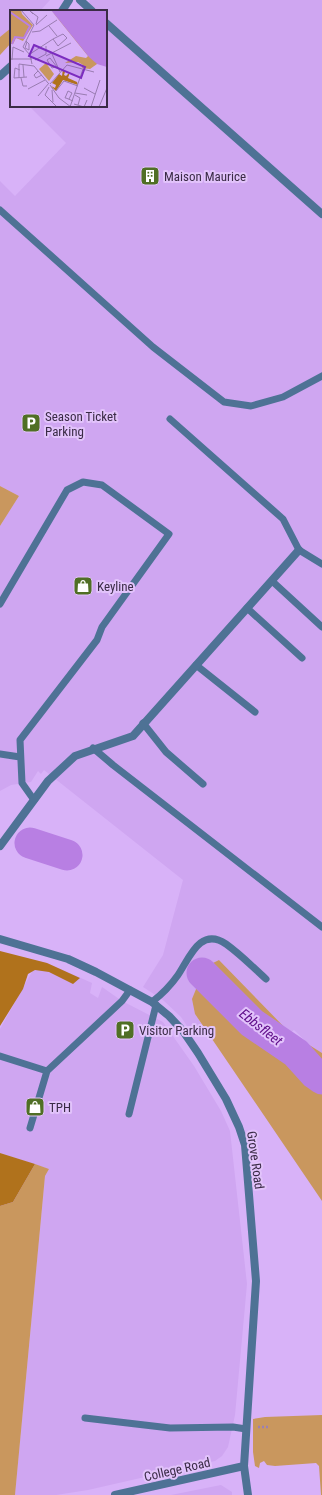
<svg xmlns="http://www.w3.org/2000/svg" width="322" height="1495" font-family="'Roboto Condensed',sans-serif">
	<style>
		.built { fill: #cfa6f1 }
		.green { fill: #c9975e }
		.forest { fill: #b0721c }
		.water { fill: #b87fe3 }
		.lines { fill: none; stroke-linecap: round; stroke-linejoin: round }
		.river { stroke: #b87fe3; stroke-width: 31 }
		.path { stroke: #9c7fb4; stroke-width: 2.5; stroke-dasharray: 2 2; stroke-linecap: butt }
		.lane { stroke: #4e7295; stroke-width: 7 }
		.street { stroke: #4e7295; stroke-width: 8 }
		.labels { text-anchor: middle; stroke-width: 4; stroke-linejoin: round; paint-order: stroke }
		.poi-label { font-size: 13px; fill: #3a2b46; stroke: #e2c3fb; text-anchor: start }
		.street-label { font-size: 13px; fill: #3a2b46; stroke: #e2c3fb }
		.water-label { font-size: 14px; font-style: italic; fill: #61108b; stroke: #e2c3fb }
		.inset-river { fill: none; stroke: #b87fe3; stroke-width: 2 }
		.inset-road { fill: none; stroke: #997cb1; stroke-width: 1 }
		.view { fill: #7b2cbf; fill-opacity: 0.15; stroke: #7b2cbf; stroke-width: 2 }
		.inset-edge { fill: none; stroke: #3a2b46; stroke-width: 2 }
	</style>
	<rect width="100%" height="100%" fill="#d8b2f8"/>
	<!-- built -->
	<path class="built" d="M0,0h50l-10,11h-29v32l-11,12z
		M90,0h232v1053l-7,-3 -21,-20 -4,3 -71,-73 -24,54 8,12 -12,6 -10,-15 -18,-17 -20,-13 20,-32 20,-75 -139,-110 -3,4 -3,-3 -7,11 -20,3 -11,6v-265l19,-30 -19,-10v-305l15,15 51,-53 -37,-37h77v-95h-22z
		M38,961l9,2 45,20 -2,10 8,5 4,-11 20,14 41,21 31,44 27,45 9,20 17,153 -12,131 -7,32 -6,9 -7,5 -127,29 -32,5h-41l30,-319 4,-7 -49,-16v-124z
		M221,1485l11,7v3h-61z"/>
	<!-- green -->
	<path class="green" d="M11,28v15l-11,12v-18z
		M0,486l19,10 -19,30z
		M219,960l71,73 32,20v148l-127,-187 -3,-15 13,-32z
		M35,1164l14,5 -4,7 -30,319h-15v-289l13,-4z
		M322,1415v80h-1l-2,-29 -3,-3 -41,3 -8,-1 -3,-4 -4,2 -1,5 -4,-2 -2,-14v-33l12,-2z"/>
	<!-- forest -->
	<path class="forest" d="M0,951l47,12 33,15 -7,6 -24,-12 -14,-2 -7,4 -5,15 -23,37z
		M0,1153l35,11 -22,38 -13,4z"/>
	<!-- water -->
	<path class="water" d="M303,1052l10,14 9,5v22c-18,-6 -24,-18 -34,-33l8,-7z"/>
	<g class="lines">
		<!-- river -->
		<path class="river" d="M30,843l37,12
			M202,973l50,50 44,30 19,21 7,5"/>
		<!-- path -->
		<path class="path" d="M258,1427h10"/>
		<!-- lane -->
		<path class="lane" d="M0,210l153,137 71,55 27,4 32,-9 39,-21
			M170,419l113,100 16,31 23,14
			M272,581l50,46
			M0,604l67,-114 16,-8 19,3 67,49 -67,93 -5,13 -77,100 2,43 12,17
			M247,608l55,50
			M196,665l59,47
			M143,723l23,29 37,32
			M93,748l20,17 209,162
			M0,754l20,3
			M152,1002c9,-7 19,-17 26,-27 11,-16 22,-49 48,-31 14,10 27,23 40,35
			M0,1056l47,15
			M129,1114l27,-109
			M30,1128l17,-57 75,-70 8,-11
			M85,1418l85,10 63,-1 13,2"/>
		<!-- street -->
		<path class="street" d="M80,0l12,11
			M62,11l7,-11
			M106,23l216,191
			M0,76l11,-10
			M0,846l48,-65 27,-25 58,-20 166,-186
			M0,939l68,20 28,13 56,30 17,14 14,15 15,22 28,46 13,28 6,18 11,136 -12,185 4,29
			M115,1495l129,-29"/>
	</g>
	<!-- icons -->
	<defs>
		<g id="building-square" transform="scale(1)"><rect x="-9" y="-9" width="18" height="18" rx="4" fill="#506f25" stroke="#e2c3fb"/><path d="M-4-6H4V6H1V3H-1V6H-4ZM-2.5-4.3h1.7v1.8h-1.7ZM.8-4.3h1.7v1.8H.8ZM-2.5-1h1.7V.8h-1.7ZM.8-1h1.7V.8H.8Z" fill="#fff"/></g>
		<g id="parking-square" transform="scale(1)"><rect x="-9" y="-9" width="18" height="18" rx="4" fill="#506f25" stroke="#e2c3fb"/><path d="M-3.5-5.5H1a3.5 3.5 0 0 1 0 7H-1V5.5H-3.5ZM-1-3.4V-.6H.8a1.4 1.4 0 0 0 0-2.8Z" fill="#fff"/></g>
		<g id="shop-square" transform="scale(1)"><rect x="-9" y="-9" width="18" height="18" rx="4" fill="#506f25" stroke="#e2c3fb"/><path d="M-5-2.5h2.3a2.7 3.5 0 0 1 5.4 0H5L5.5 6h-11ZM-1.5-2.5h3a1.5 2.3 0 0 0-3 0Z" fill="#fff"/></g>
	</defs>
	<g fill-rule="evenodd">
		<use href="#building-square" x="150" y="176"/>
		<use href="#parking-square" x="31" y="423"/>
		<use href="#shop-square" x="83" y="586"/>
		<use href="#parking-square" x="125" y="1030"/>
		<use href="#shop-square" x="35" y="1107"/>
	</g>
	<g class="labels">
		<!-- poi labels -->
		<g class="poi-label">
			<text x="164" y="181">Maison Maurice</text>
			<text x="45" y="421">Season Ticket<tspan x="45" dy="15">Parking</tspan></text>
			<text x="97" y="591">Keyline</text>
			<text x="139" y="1035">Visitor Parking</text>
			<text x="49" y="1112">TPH</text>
		</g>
		<!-- street labels -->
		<g class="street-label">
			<text transform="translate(256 1160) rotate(82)" y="5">Grove Road</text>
			<text transform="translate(177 1469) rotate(-13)" y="5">College Road</text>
		</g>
		<!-- water labels -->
		<g class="water-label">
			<text transform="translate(261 1027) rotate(38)" y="5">Ebbsfleet</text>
		</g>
	</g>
	<!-- overview -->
	<g transform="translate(10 10)">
		<rect width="97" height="97" fill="#d8b2f8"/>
		<path d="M0,0h11l1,4 11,11 -10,16 -7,-3 -3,6h-3zM41,0l46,51v3l-7,5 -8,-1 1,-3 -5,-3 -13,1 11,-7 10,2 2,-2zM36,53l8,11 -5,7 -10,-12z" fill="#c9975e"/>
		<path d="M53,59l2,3 -1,3 2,1 4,-4 -2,6 9,4 1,3 -15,-5 -7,11 -5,-5 4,2 1,-3 -4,-2 7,-9 3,2z" fill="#b0721c"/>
		<path d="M41,0h56v57l-10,-3 -8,-7z" fill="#b87fe3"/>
		<path class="inset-river" d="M0,2l20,14 -6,12 -9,-1 -3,7"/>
		<path class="inset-road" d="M11,0l13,15 -11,22 7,8 2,9M23,4l-3,-3 8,6 -2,7M26,15l11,-10M39,16l8,10M22,22l8,-1 17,-11M16,31l3,3v6l-4,-2 2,-6M20,44l23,-15 5,7 9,-8 -4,-4 -10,5M42,44l8,18M36,46l25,-13M0,49h22M2,50l1,-13 11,5M25,50l11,-6v-8M9,54l15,2 14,17M13,55l1,12M45,57l-3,1 -5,-8 3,-2 7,9M10,60l-5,-2 -1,10 13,-1M28,61l-4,4 2,3 6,-3M9,68v-14M11,68l2,8h4M40,74l17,-19 27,7M40,75l9,13 12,9M39,77l-4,8 12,12M74,78l11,6M18,79l17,-9M42,80l1,12M46,81l8,-10 14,5M65,83l12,2M65,85l5,3 -2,7M28,86l11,-13M59,89l3,-6 -4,-2 -3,7h1l7,3M64,94l10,3 3,-7M60,97l13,-38M81,97l9,-27M89,97l8,-19"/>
		<path class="view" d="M24,35l51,22 -4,11 -52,-22z"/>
		<rect width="97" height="97" class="inset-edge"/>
	</g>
</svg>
